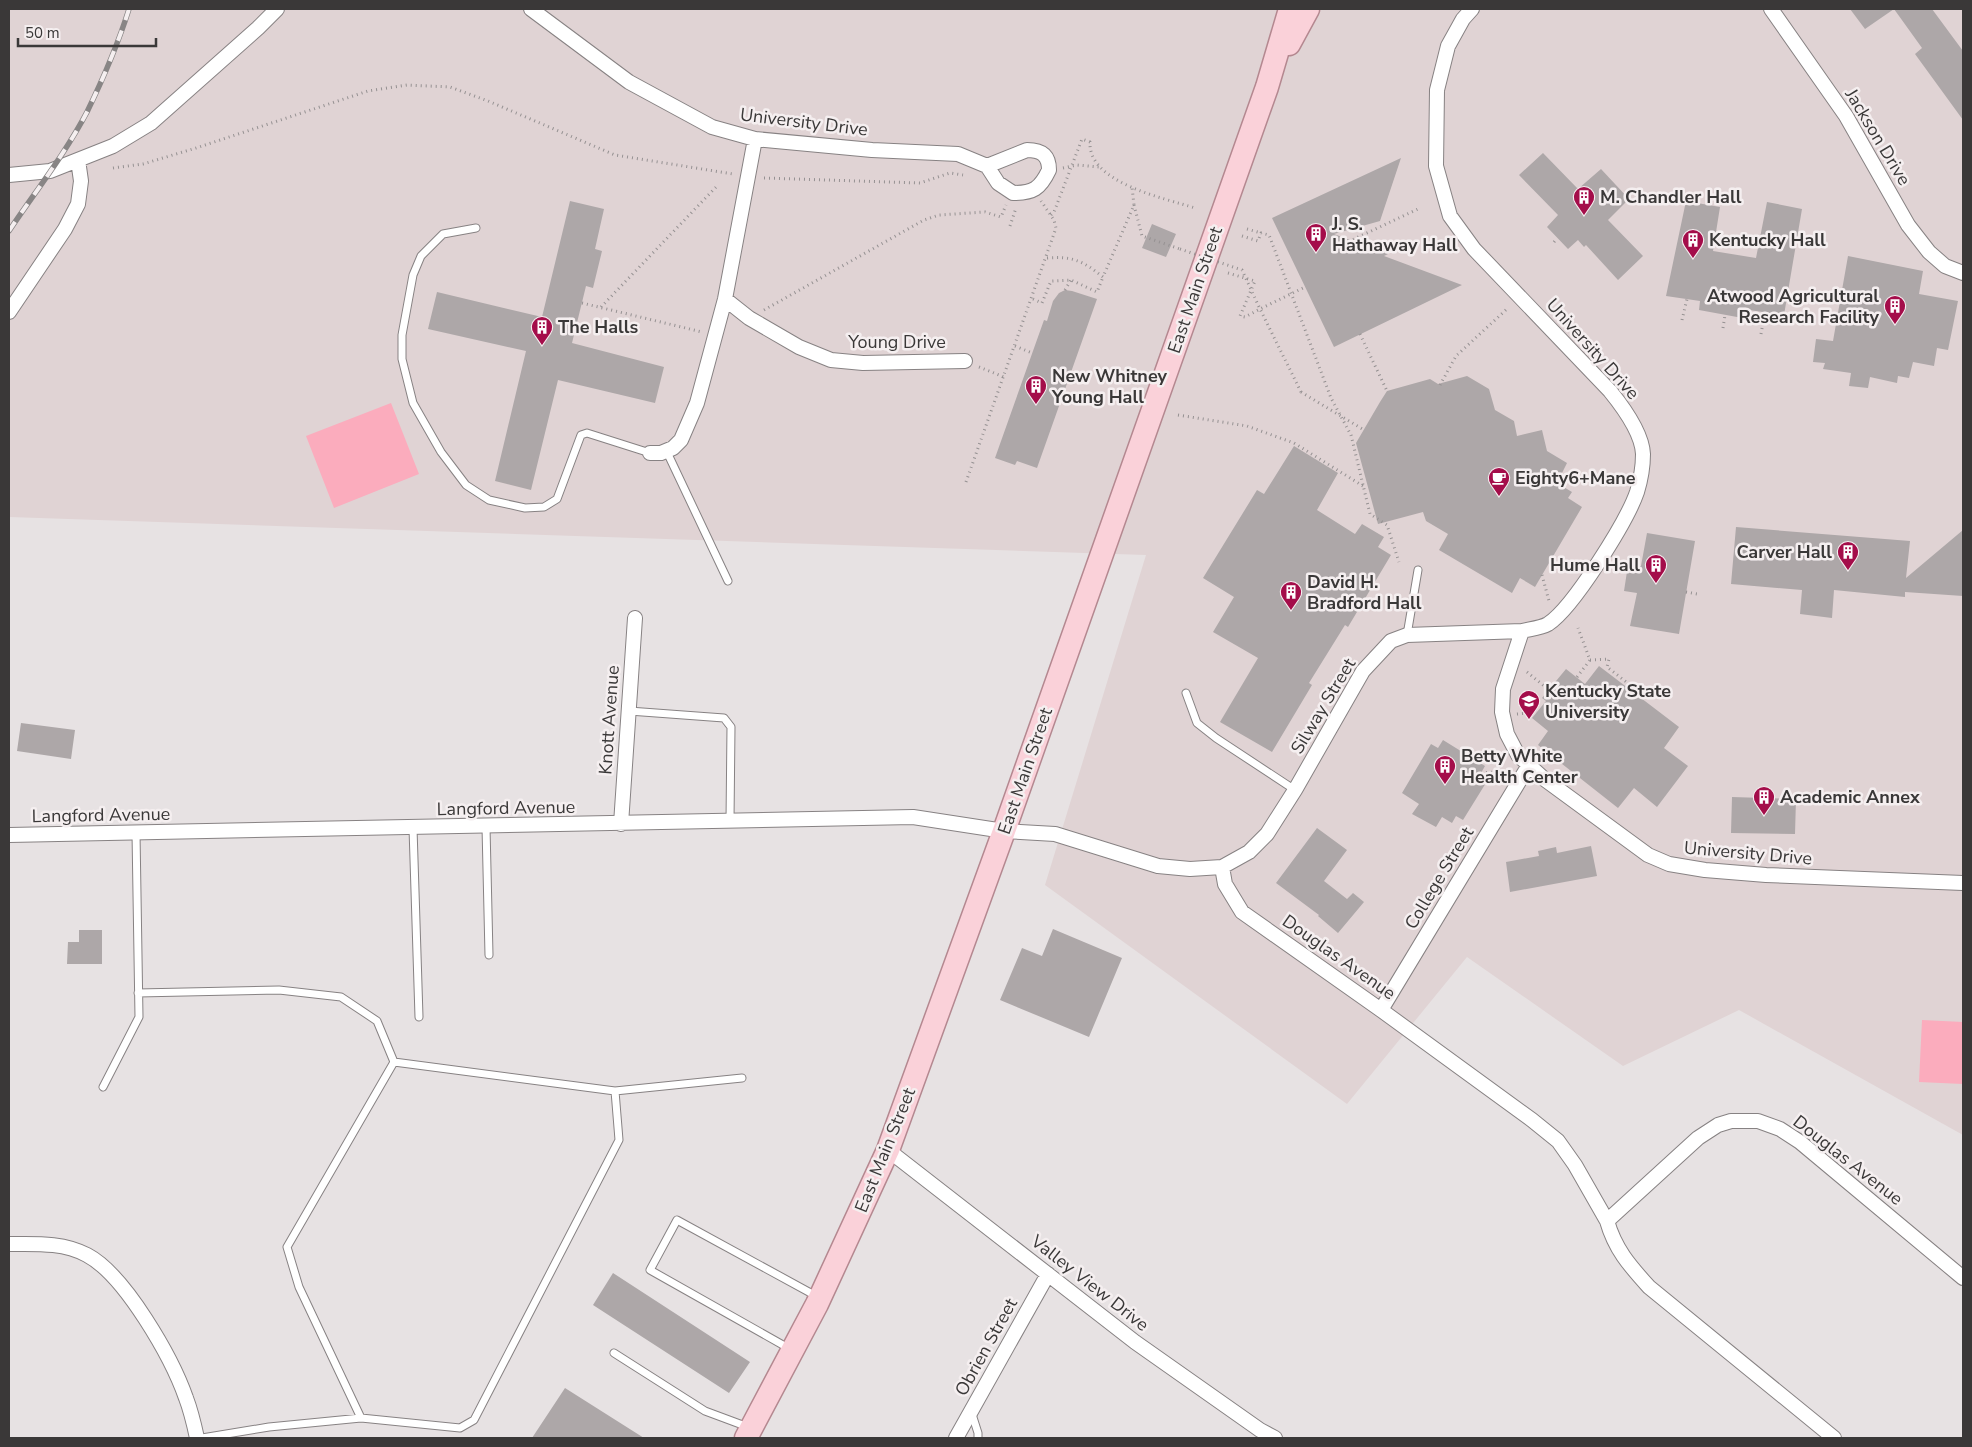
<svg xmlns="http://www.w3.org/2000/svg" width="1972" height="1447" font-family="'Nunito Sans',sans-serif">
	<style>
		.built { fill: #e0d3d4 }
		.green { fill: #fbacbd }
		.building { fill: #ada7a8 }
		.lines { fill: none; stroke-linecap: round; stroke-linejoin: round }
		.service-casing { stroke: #878283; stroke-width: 9 }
		.minor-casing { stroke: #878283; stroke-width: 16 }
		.primary-casing { stroke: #b48890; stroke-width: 25 }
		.path { stroke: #959192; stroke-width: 3; stroke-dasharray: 1 4; stroke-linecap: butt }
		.service { stroke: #fff; stroke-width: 7 }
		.minor { stroke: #fff; stroke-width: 14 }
		.primary { stroke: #fad1d9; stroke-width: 22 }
		.rail-casing { stroke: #888585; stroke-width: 5.5 }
		.rail { stroke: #f5eff0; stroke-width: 4; stroke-dasharray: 11; stroke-linecap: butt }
		.path-bridge { stroke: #959192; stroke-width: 3; stroke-dasharray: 1 4; stroke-linecap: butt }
		.labels { text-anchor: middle; stroke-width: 5; stroke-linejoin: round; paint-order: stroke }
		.street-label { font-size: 18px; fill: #3a3838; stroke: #f5eff0 }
		.poi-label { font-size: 18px; font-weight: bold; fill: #3a3838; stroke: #f5eff0; text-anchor: start }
	</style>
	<rect width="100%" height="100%" fill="#e7e2e3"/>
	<!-- built -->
	<path class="built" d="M9,9h1954v1126l-224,-125 -116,56 -156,-109 -120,147 -302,-219 101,-330 -1137,-38z"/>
	<!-- green -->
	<path class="green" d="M391,403l28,71 -85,34 -28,-72z
		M1922,1020l41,2v62l-44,-2z"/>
	<!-- building -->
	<path class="building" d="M1850,9h82l31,42v69l-48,-66 7,-6 -28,-39 -29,20z
		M1543,153l35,36 23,-20 28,30 -21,21 35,36 -25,24 -32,-35 -2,2 -6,-7 -10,9 -21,-22 11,-12 -39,-40z
		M1401,158l-21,63 -46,13 54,20 -4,2 78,29 -128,62 -62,-129z
		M570,201l34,8 -9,40 7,2 -9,37 -7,-2 -14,57 92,24 -9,36 -97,-23 -27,110 -36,-9 31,-130 -98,-22 9,-37 105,25z
		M1686,201l34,6 -7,44 43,7 11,-56 35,7 -18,106 -35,-5 -1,9 -49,-9 1,-9 -34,-5z
		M1152,224l24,10 -10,23 -24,-9z
		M1848,256l75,15 -4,23 39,7 -10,49 -11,-2 -3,18 -21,-4 -4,16 -11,-2 -1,7 -27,-6 -2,11 -19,-2 2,-13 -28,-4 2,-6 -12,-1 3,-23 17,2z
		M1065,290l7,1 25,8 -60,169 -20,-7 -2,4 -20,-7 49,-138 3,1 6,-20 6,-8z
		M1467,376l22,13 6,21 19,11 3,15 25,-6 5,21 20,12 -10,20 15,9 -4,6 14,9 -47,80 -15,-9 -8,15 -73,-43 9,-16 -22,-13 -3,-9 -45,12 -22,-81 24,-41 7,-11 43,-12 8,5z
		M1294,446l44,27 -21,37 38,24 7,-10 22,13 -6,10 13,8 -43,72 -3,-2 -36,58 3,2 -40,67 -52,-30 38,-64 -45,-26 21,-35 -31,-19 54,-88 7,4z
		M1736,527l174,14 -4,37 57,-48v66l-58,-4v5l-71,-7 -2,28 -32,-4 2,-24 -71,-6z
		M1647,533l48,8 -16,93 -49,-8 7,-33 -13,-2 4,-26 13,1z
		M1599,666l80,61 -15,21 24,18 -31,41 -23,-19 -16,20 -80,-63 10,-14 -16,-13 14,-17 -4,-3 24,-29 19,15z
		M21,723l54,7 -4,29 -54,-8z
		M1443,740l42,26 -4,7 8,5 -26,42 -7,-4 -4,7 -10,-6 -6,10 -24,-13 7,-10 -17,-11 29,-49 7,4z
		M1732,797l64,2 -1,35 -64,-1z
		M1317,828l30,22 -23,31 23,18 6,-6 11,9 -26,31 -20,-17 1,-1 -43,-32z
		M1591,846l6,30 -87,16 -4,-30 33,-6 -1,-5 18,-4 1,6z
		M1053,929l69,29 -33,79 -89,-37 22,-52 20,8z
		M79,930h23v34h-35l1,-22h11z
		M613,1273l137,89 -21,31 -136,-88z
		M565,1388l79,50h-112z"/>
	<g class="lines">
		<!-- service casing -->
		<g class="service-casing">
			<path id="service" d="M476,228l-33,6 -22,22 -8,19 -11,60v24l11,44 28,49 25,33 23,15 36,8 19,-1 13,-8 24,-64 6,-2 63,20
				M666,450l62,131
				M1407,635l11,-65
				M1186,693l11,30 19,15 79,52
				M629,711l95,7 7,9 -1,94
				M486,827l3,128
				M413,828l6,189
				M138,993l141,-3 62,7 36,24 17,41
				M103,1087l36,-70 -3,-184
				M790,1349l-140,-79 27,-50 141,77
				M614,1353l91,58 43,16
				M971,1411l7,22v5
				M361,1418l-62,-131 -12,-40 107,-185 221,29 127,-13
				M202,1438l67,-11 92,-9 99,10 14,-8 145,-280 -4,-49"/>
		</g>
		<!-- minor casing -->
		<g class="minor-casing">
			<path id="minor" d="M531,9l98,73 83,45 43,12 117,11 86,4 29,12
				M1472,9l-9,10 -15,27 -11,44 -1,76 14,50 24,33 136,142c13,16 32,42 33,63 0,11 -3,28 -6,38 -10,29 -64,116 -89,132 -7,4 -18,5 -26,7l-19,58 -1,23 5,22 11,21 25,23 105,77 21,9 36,6 61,5 197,8
				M1771,9l75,107 62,109 21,27 16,14 18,7
				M1027,150c14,0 22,5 22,20 -9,19 -16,23 -36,23l-15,-10 -11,-17z
				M9,175l41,-4 63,-25 38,-23 107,-95 19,-19
				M725,299l24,19 50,29 32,13 32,3 102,-2
				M9,312l56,-83 13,-25 3,-23 -3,-21
				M650,453h11l12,-5 8,-8 16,-37 28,-104 30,-160
				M621,824l14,-206
				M9,835l904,-18 91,14 51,3 103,32 32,3 32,-2 3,17 17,28 139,98 151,110 26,21 17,24 32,56
				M1222,867l27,-15 18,-18 28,-44 68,-119 28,-30 16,-6 115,-4
				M1381,1010l148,-245
				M888,1150l247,192 125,88 15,8
				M9,1244c26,0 54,-2 78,11 38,20 85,103 99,143 5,13 8,26 11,40
				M956,1438l92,-164
				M1834,1438l-185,-151c-20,-22 -34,-38 -42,-66l91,-83 20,-13 13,-4h27l22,8 20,13 163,136"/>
		</g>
		<!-- primary casing -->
		<g class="primary-casing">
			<path id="primary" d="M1289,44l19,-35
				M746,1438l71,-134 71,-154 116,-319 263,-744 23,-78"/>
		</g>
		<!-- path -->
		<path class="path" d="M113,168l30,-4 53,-16 172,-57 39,-6 43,2 38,14 127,54 118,19
			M1063,168l14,-3 22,2
			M764,178l156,5 30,-10 13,2
			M1134,205l8,31 38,13
			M1051,215l3,-3 28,-73 8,3c-2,41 74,56 105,66
			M1010,226l6,-18
			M1247,229l14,4
			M1242,236l16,5 3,-8 8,2 62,163 20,37 19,79 17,11 12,37
			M1554,242l3,-4
			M1335,248l83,-39
			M1047,258c26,-2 36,3 56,19l31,-72 -2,-18
			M1228,273l27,8 -15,35 5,1 15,-8 41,83
			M1065,290l6,-10
			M1033,299l9,4 9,-22 20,-1 26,12 6,-15
			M582,303l120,29
			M601,307l117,-122
			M764,310l160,-90 15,-5 46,-3 16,5 5,-12
			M1682,320l5,-21
			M1723,328l2,-13
			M1360,334l27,57
			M1761,334l4,-22
			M1015,346l17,7
			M979,367l25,10
			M1440,385l16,-29 52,-48
			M1178,415l69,11 47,17 69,43
			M966,482l90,-254 -2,-8 -13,-19
			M1542,575l7,26
			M1686,592l11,2
			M1590,660l19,-1 -2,8 31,24
			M1527,672l22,18
			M1577,677l13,-17 -12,-32
			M1517,714l20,-2
			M1481,773l27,-2"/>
		<!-- service -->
		<use href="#service" class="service"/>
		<!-- minor -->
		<use href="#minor" class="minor"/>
		<!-- primary -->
		<use href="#primary" class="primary"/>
		<!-- rail casing -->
		<g class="rail-casing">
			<path id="rail" d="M9,231c26,-39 56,-77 78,-119 16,-33 31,-68 42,-103"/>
		</g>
		<!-- rail -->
		<use href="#rail" class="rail"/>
		<!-- path-bridge -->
		<path class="path-bridge" d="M1180,249l62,21 18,39 45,-22
			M1301,392l63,38"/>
	</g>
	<!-- icons -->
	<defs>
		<g id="building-pin" transform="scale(1.125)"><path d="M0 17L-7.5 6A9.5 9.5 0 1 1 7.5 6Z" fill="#a40d4a" stroke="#f5eff0"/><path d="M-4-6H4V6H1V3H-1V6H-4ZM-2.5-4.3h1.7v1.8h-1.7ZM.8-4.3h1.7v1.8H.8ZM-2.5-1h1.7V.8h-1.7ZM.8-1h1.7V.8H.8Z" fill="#fff"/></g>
		<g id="cafe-pin" transform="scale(1.125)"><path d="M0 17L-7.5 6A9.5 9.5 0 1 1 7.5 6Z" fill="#a40d4a" stroke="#f5eff0"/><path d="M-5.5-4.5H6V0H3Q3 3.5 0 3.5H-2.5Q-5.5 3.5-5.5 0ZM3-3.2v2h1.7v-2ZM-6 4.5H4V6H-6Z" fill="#fff"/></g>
		<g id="university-pin" transform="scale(1.125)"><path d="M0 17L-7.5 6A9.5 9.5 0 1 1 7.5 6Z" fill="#a40d4a" stroke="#f5eff0"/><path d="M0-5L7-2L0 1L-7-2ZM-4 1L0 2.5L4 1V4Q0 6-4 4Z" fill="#fff"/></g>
	</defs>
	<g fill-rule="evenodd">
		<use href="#building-pin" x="1584" y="197"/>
		<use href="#building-pin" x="1316" y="234"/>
		<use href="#building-pin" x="1693" y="240"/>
		<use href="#building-pin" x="1895" y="306"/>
		<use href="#building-pin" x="542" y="327"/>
		<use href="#building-pin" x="1036" y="386"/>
		<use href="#cafe-pin" x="1499" y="478"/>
		<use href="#building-pin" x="1848" y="552"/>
		<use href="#building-pin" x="1656" y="565"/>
		<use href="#building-pin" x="1291" y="592"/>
		<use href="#university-pin" x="1529" y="701"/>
		<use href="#building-pin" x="1445" y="766"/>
		<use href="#building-pin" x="1764" y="797"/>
	</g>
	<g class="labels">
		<!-- street labels -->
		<g class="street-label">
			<text transform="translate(804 122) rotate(7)" y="6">University Drive</text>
			<text transform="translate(1878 137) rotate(59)" y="6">Jackson Drive</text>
			<text transform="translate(1195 290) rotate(-71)" y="6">East Main Street</text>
			<text x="897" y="348">Young Drive</text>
			<text transform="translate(1593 349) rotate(48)" y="6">University Drive</text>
			<text transform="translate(1323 706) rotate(-59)" y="6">Silway Street</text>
			<text transform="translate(609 720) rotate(-86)" y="6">Knott Avenue</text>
			<text transform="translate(1025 771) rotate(-71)" y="6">East Main Street</text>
			<text transform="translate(506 808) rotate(-1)" y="6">Langford Avenue</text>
			<text transform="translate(101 815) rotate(-1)" y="6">Langford Avenue</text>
			<text transform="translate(1748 853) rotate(5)" y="6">University Drive</text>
			<text transform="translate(1439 878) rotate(-59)" y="6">College Street</text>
			<text transform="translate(1339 957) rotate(35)" y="6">Douglas Avenue</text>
			<text transform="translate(885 1150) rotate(-68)" y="6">East Main Street</text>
			<text transform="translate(1848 1160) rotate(38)" y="6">Douglas Avenue</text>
			<text transform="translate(1090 1283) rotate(38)" y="6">Valley View Drive</text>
			<text transform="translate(986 1347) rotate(-61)" y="6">Obrien Street</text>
		</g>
		<!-- poi labels -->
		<g class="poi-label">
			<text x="1600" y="203">M. Chandler Hall</text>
			<text x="1332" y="230">J. S.<tspan x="1332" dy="21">Hathaway Hall</tspan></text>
			<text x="1709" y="246">Kentucky Hall</text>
			<text x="1879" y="302" text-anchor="end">Atwood Agricultural<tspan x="1879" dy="21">Research Facility</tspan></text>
			<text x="558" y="333">The Halls</text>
			<text x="1052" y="382">New Whitney<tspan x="1052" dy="21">Young Hall</tspan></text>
			<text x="1515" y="484">Eighty6+Mane</text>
			<text x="1832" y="558" text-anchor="end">Carver Hall</text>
			<text x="1640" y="571" text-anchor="end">Hume Hall</text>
			<text x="1307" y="588">David H.<tspan x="1307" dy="21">Bradford Hall</tspan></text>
			<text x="1545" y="697">Kentucky State<tspan x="1545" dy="21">University</tspan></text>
			<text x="1461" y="762">Betty White<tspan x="1461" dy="21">Health Center</tspan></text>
			<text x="1780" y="803">Academic Annex</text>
		</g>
	</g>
	<!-- border -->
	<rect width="1972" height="1447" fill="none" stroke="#3a3838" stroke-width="20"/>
	<!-- scale -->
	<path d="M18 38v8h138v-8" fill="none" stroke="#3a3838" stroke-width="2.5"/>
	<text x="25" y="38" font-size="15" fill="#3a3838" stroke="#f5eff0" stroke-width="4" paint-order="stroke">50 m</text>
</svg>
